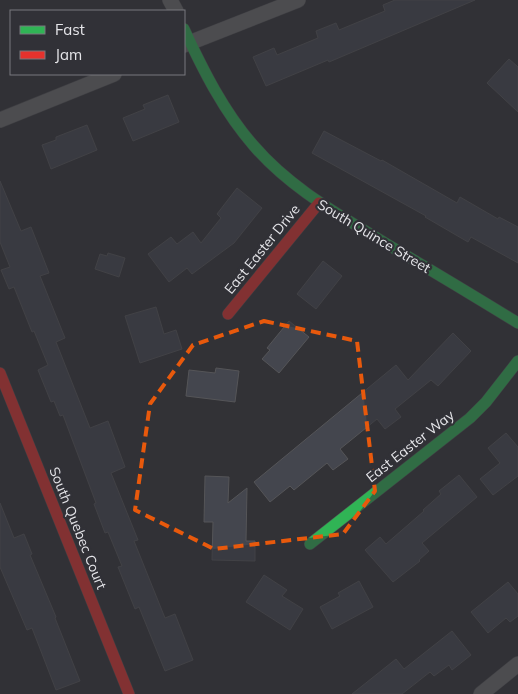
<svg xmlns="http://www.w3.org/2000/svg" width="518" height="694" font-family="Mulish,sans-serif">
	<style>
		.building { fill: #44464e; stroke: #555558 }
		.lines { fill: none; stroke-linecap: round; stroke-linejoin: round }
		.street-casing { stroke: #4f4f52; stroke-width: 16 }
		.fast-casing { stroke: #4f4f52; stroke-width: 12 }
		.jam-casing { stroke: #4f4f52; stroke-width: 12 }
		.street { stroke: #6d6d6d; stroke-width: 15 }
		.fast { stroke: #30b455; stroke-width: 11 }
		.jam { stroke: #e5322d; stroke-width: 11 }
		.marked { fill: none; stroke: #e8590c; stroke-width: 4; stroke-dasharray: 10 6; stroke-linejoin: round }
		.labels { text-anchor: middle; stroke-width: 4.5; stroke-linejoin: round; paint-order: stroke }
		.street-label { font-size: 14px; fill: #e5e5e9; stroke: #313137 }
	</style>
	<rect width="100%" height="100%" fill="#323236"/>
	<!-- building -->
	<path class="building" d="M395,0h80l-146,62 -1,-2 -62,26 -13,-29 21,-9 3,7 41,-17 -2,-7 20,-8 3,7 46,-19 -2,-6z
		M509,59l9,8v45l-31,-29z
		M168,95l11,27 -46,19 -10,-23 22,-9 -2,-4z
		M87,125l10,25 -46,19 -9,-24 14,-5v-3z
		M324,131l57,30 1,-1 75,43 3,-6 38,22 1,-2 19,10v36l-47,-26 -3,5 -43,-25 1,-1 -114,-63z
		M0,181l21,50 10,-4 18,46 -9,3 25,62 -9,4 34,86 18,-7 17,46 -14,6 27,67 -4,1 31,77 10,-4 18,46 -28,11 -26,-64 -4,2 -17,-42 4,-1 -14,-34 -3,1 -11,-29 2,-1 -33,-88 -3,1 -6,-15 -3,1 -13,-32 10,-5 -14,-34 -2,1 -18,-45 -5,2 -8,-19 9,-3 -10,-25z
		M237,188l25,20 -28,35 -42,31 -5,-6 -18,14 -21,-28 23,-17 6,7 16,-12 8,11 20,-25 -4,-4z
		M108,253l17,5 -6,19 -24,-8 5,-15 7,2z
		M323,261l19,15 -26,33 -19,-15z
		M156,307l8,27 12,-4 6,19 -42,14 -15,-47z
		M289,321l20,16 -30,36 -17,-14 8,-9 -3,-2z
		M453,333l18,18 -33,35 -7,-6 -36,29 6,8 -16,12 -8,-10 -37,30 8,10 -15,11 -6,-7 -33,27 -4,-4 -20,16 -16,-20 142,-117 12,15z
		M216,368l23,3 -4,31 -49,-6 3,-26 26,3z
		M506,433l12,14v29l-25,19 -13,-16 20,-16 -12,-15z
		M459,475l18,22 -55,46 7,8 -10,9 1,1 -27,21 -28,-32 15,-13 6,7 38,-33 -1,-1 18,-16 -2,-3z
		M205,476l24,1 -1,26 19,-15 -1,53h9v20l-43,-1 1,-38h-9z
		M0,503l14,35 10,-4 8,20 -2,1 26,62 -1,1 25,63 -24,9 -24,-62 -5,2 -27,-63z
		M264,575l23,15 -5,6 21,13 -13,21 -44,-28z
		M359,581l14,26 -41,22 -12,-22 20,-11 -2,-3z
		M508,582l10,12v22l-8,6 -4,-4 -18,15 -17,-21z
		M452,631l19,24 -19,15 -3,-5 -15,11 -4,-4 -28,22h-50l44,-35 8,10z"/>
	<g class="lines">
		<!-- street casing -->
		<g class="street-casing">
			<path id="street" d="M170,0l6,11
				M184,45l114,-45
				M0,120l114,-46
				M481,694l37,-30"/>
		</g>
		<!-- fast casing -->
		<g class="fast-casing">
			<path id="fast" d="M184,29c19,41 40,83 70,117 36,42 84,68 131,97 44,26 89,53 133,80
				M310,544l160,-126 16,-16 32,-41"/>
		</g>
		<!-- jam casing -->
		<g class="jam-casing">
			<path id="jam" d="M228,314l91,-111
				M0,373l129,321"/>
		</g>
		<!-- street -->
		<use href="#street" class="street"/>
		<!-- fast -->
		<use href="#fast" class="fast"/>
		<!-- jam -->
		<use href="#jam" class="jam"/>
	</g>
	<!-- marked area -->
	<path d="M0 0H518V694H0ZM264,321l93,20 18,150 -32,43 -129,15 -79,-39 15,-106 43,-59z" fill="#323236" fill-opacity=".55" fill-rule="evenodd"/>
	<path class="marked" d="M264,321l93,20 18,150 -32,43 -129,15 -79,-39 15,-106 43,-59z"/>
	<g class="labels">
		<!-- street labels -->
		<g class="street-label">
			<text transform="translate(374 236) rotate(31)" y="5">South Quince Street</text>
			<text transform="translate(262 249) rotate(-51)" y="5">East Easter Drive</text>
			<text transform="translate(410 446) rotate(-38)" y="5">East Easter Way</text>
			<text transform="translate(78 528) rotate(68)" y="5">South Quebec Court</text>
		</g>
	</g>
	<!-- legend -->
	<rect x="10" y="10" width="175" height="65" fill="#313137" stroke="#79797e"/>
	<rect x="20" y="26" width="25" height="8" fill="#30b455" stroke="#79797e"/>
	<text x="55" y="35" font-size="15" fill="#e5e5e9">Fast</text>
	<rect x="20" y="51" width="25" height="8" fill="#e5322d" stroke="#79797e"/>
	<text x="55" y="60" font-size="15" fill="#e5e5e9">Jam</text>
</svg>
